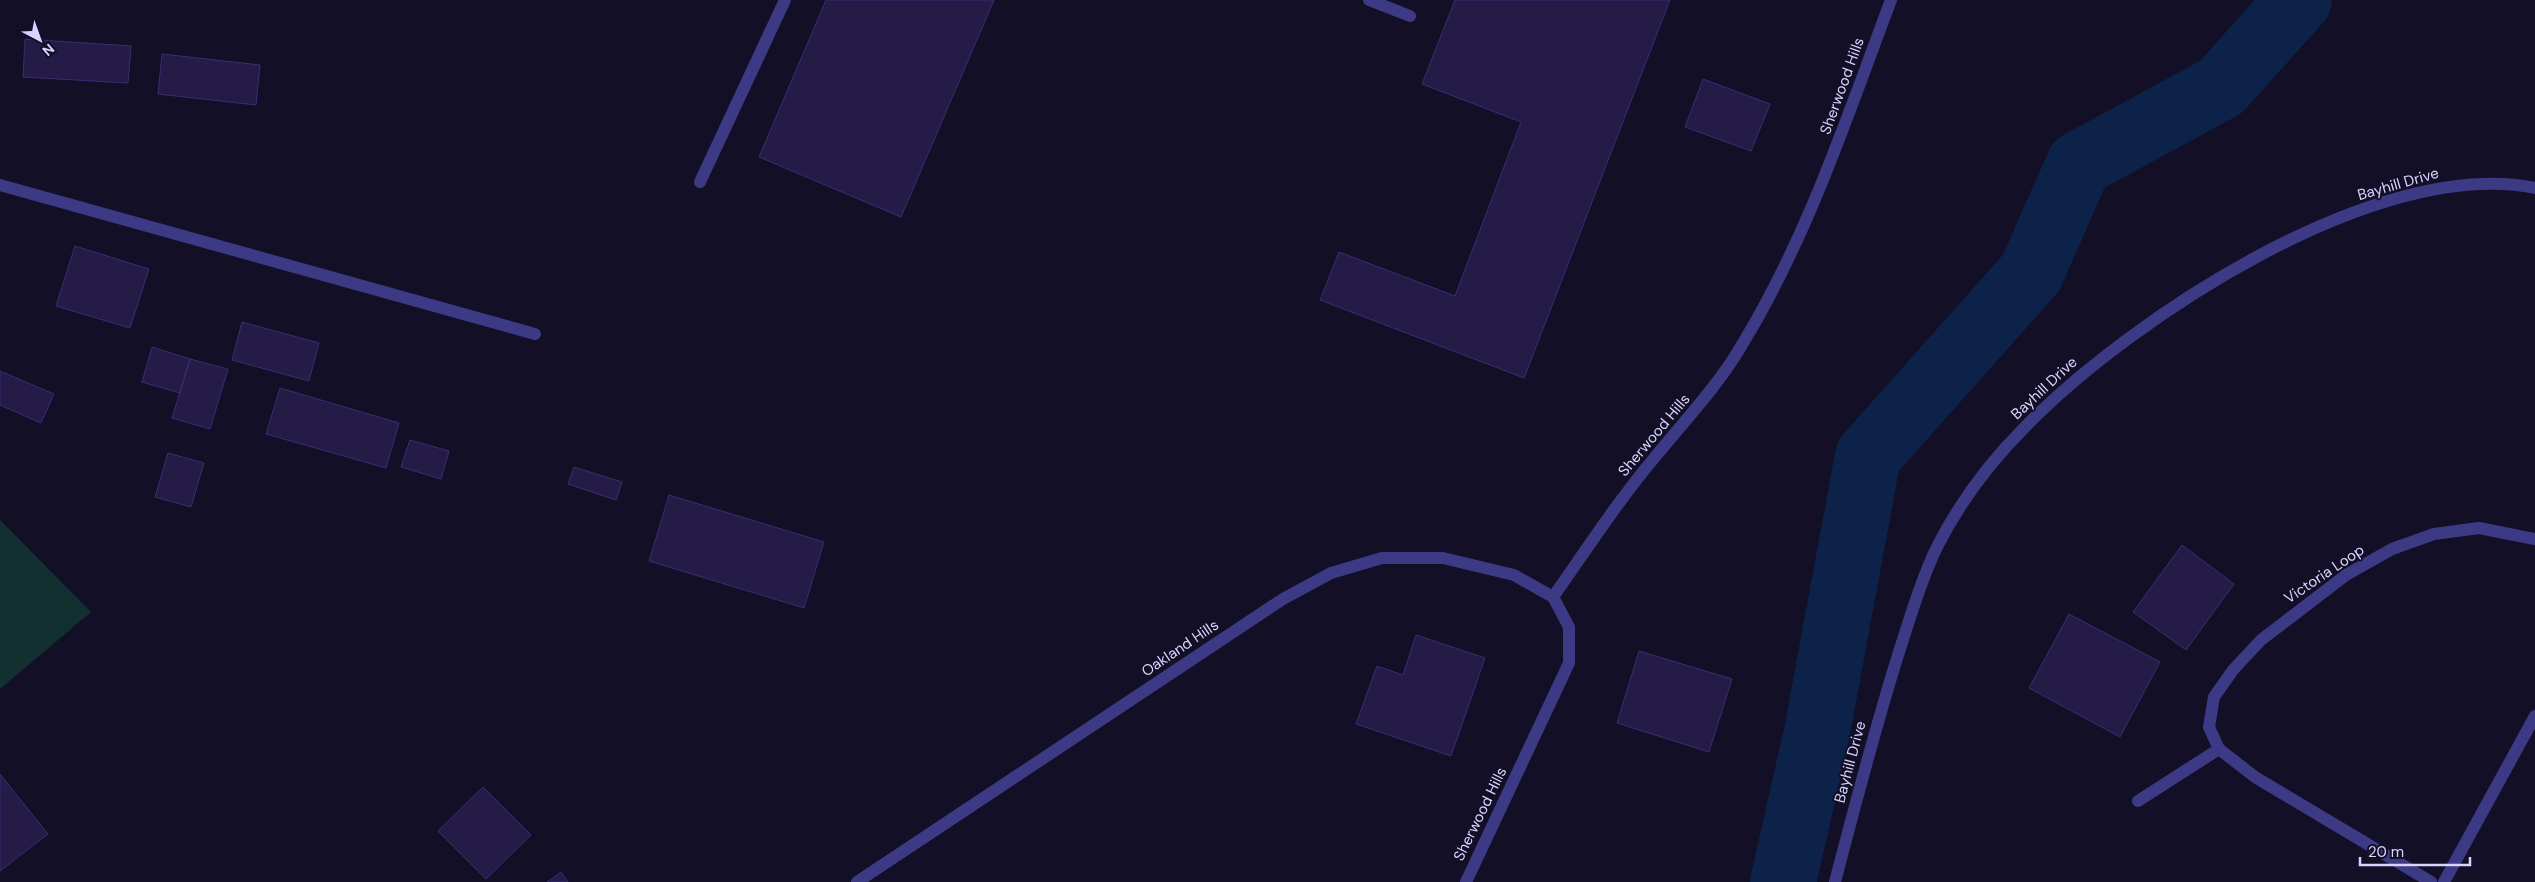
<svg xmlns="http://www.w3.org/2000/svg" width="2535" height="882" font-family="'DM Sans',sans-serif">
	<style>
		.green { fill: #12302f }
		.lines { fill: none; stroke-linecap: round; stroke-linejoin: round }
		.river { stroke: #0c2248; stroke-width: 66 }
		.building { fill: #241b47; stroke: #3b2d73 }
		.minor { stroke: #3d3a85; stroke-width: 12 }
		.labels { text-anchor: middle; stroke-width: 4; stroke-linejoin: round; paint-order: stroke }
		.street-label { font-size: 15px; fill: #d9d4ff; stroke: #130f26 }
	</style>
	<rect width="100%" height="100%" fill="#130f26"/>
	<!-- green -->
	<path class="green" d="M0,520l91,92 -91,77z"/>
	<g class="lines">
		<!-- river -->
		<path class="river" d="M1783,882l34,-150 51,-276 163,-183 48,-109 142,-77 78,-87"/>
	</g>
	<!-- building -->
	<path class="building" d="M826,0h168l-93,217 -142,-60z
		M1455,0h215l-146,378 -204,-78 19,-48 116,44 66,-174 -99,-38z
		M25,39l106,7 -3,37 -105,-6z
		M162,54l98,11 -4,40 -98,-11z
		M1703,79l67,25 -19,47 -66,-24z
		M75,246l74,23 -19,59 -74,-22z
		M242,322l77,21 -10,38 -77,-21z
		M152,347l38,12 -10,34 -38,-11z
		M190,359l38,10 -18,60 -38,-11z
		M0,371l54,23 -13,29 -41,-18z
		M280,388l119,35 -13,45 -120,-34z
		M410,440l39,11 -8,28 -40,-12z
		M168,453l36,10 -13,44 -36,-10z
		M574,467l48,15 -6,18 -48,-16z
		M669,495l155,47 -20,66 -155,-47z
		M2182,545l52,39 -48,66 -53,-38z
		M2069,614l91,48 -40,75 -91,-49z
		M1416,635l69,23 -34,98 -95,-32 21,-58 26,9z
		M1639,651l93,28 -23,73 -92,-29z
		M0,774l48,60 -48,37z
		M483,787l48,48 -45,44 -48,-48z
		M561,872l7,10h-21z"/>
	<g class="lines">
		<!-- minor -->
		<path class="minor" d="M1369,0l41,16
			M700,182l85,-182
			M0,185l535,149
			M1553,597c33,-47 65,-96 102,-140 30,-37 64,-72 88,-114 65,-107 104,-226 148,-343
			M2138,801l81,-52
			M857,882l426,-283 48,-26 51,-15h61l71,17 39,22
			M1466,882l103,-219v-36l-16,-30
			M1835,882c20,-77 40,-154 64,-230 11,-34 23,-75 39,-107 22,-43 53,-84 87,-118 105,-108 354,-272 510,-239
			M2431,882l-176,-105 -36,-28 -10,-22 5,-30 19,-27 28,-30 85,-65 46,-26 42,-15 45,-6 56,11
			M2444,882l91,-166"/>
	</g>
	<g class="labels">
		<!-- street labels -->
		<g class="street-label">
			<text transform="translate(1842 86) rotate(-70)" y="5">Sherwood Hills</text>
			<text transform="translate(2398 184) rotate(-16)" y="5">Bayhill Drive</text>
			<text transform="translate(2044 388) rotate(-43)" y="5">Bayhill Drive</text>
			<text transform="translate(1654 435) rotate(-50)" y="5">Sherwood Hills</text>
			<text transform="translate(2324 574) rotate(-34)" y="5">Victoria Loop</text>
			<text transform="translate(1180 648) rotate(-34)" y="5">Oakland Hills</text>
			<text transform="translate(1850 762) rotate(-75)" y="5">Bayhill Drive</text>
			<text transform="translate(1480 814) rotate(-64)" y="5">Sherwood Hills</text>
		</g>
	</g>
	<!-- north arrow -->
	<g transform="translate(40 40) rotate(139)" stroke="#130f26" stroke-width="4" paint-order="stroke">
	<path d="M0-4L9 19L0 12L-9 19Z" fill="#d9d4ff"/>
	<text y="-8" font-size="14" font-weight="bold" text-anchor="middle" fill="#d9d4ff">N</text>
	</g>
	<!-- scale -->
	<path d="M2360 857v8h110v-8" fill="none" stroke="#d9d4ff" stroke-width="2.5"/>
	<text x="2368" y="857" font-size="15" fill="#d9d4ff" stroke="#130f26" stroke-width="4" paint-order="stroke">20 m</text>
</svg>
